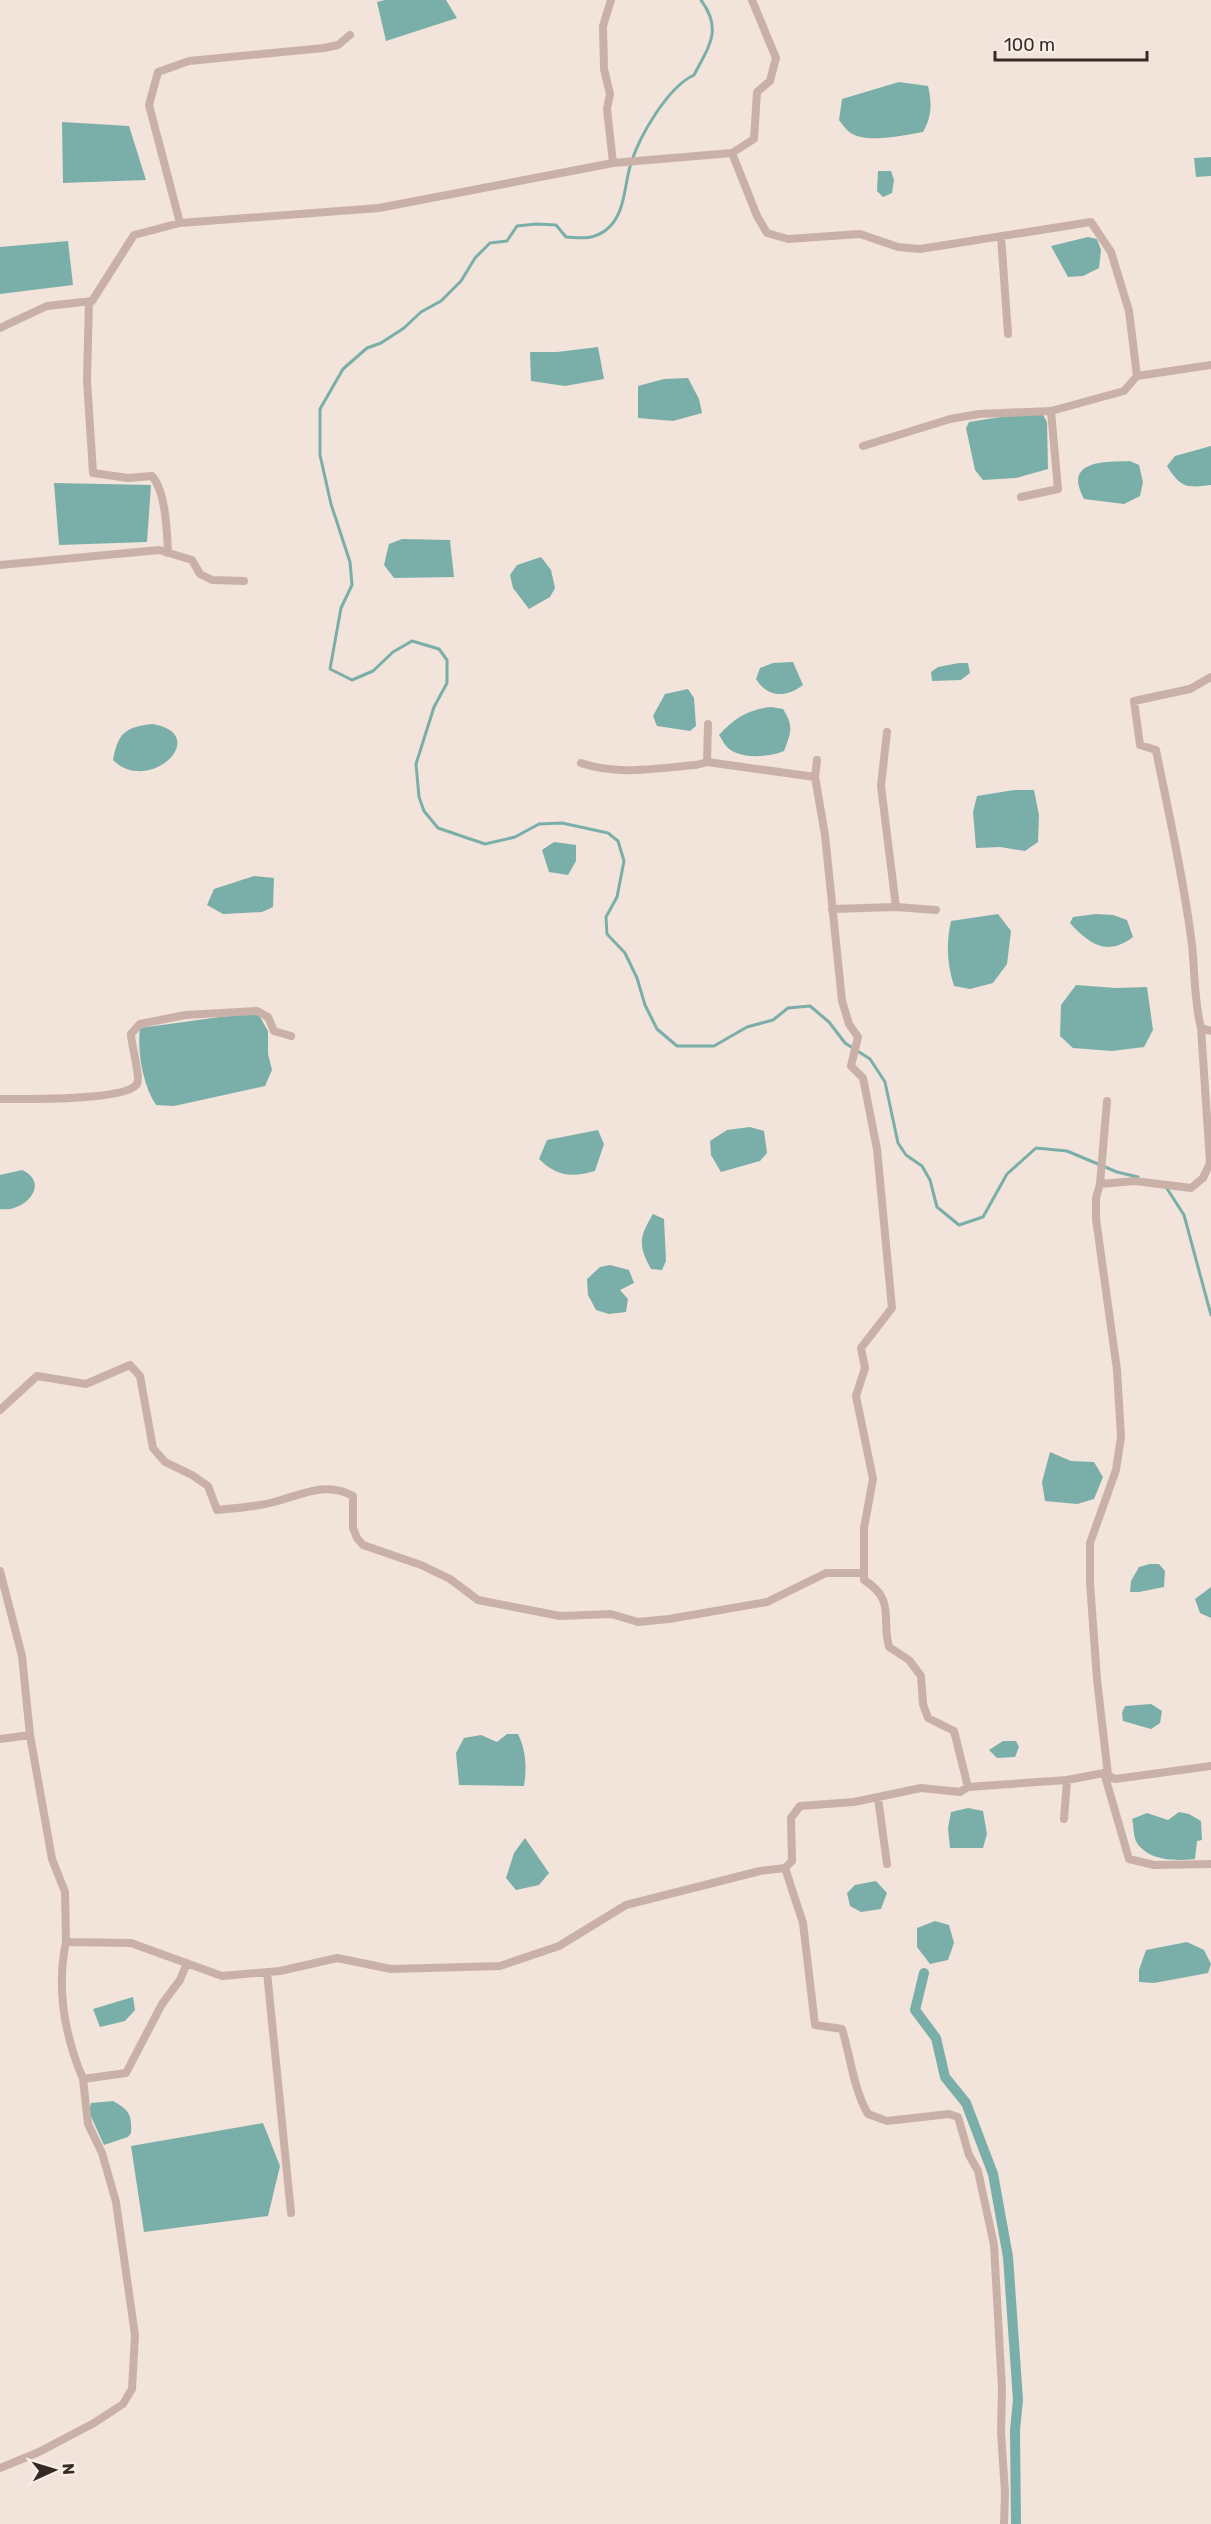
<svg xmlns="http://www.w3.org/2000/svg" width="1211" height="2524" font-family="Rubik,sans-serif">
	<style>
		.water { fill: #7aafa9 }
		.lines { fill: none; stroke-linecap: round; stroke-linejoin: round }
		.stream { stroke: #7aafa9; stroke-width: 3 }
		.canal { stroke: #7aafa9; stroke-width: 10 }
		.street { stroke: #cab1a7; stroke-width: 8 }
	</style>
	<rect width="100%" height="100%" fill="#f2e3db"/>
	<!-- water -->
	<path class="water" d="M385,0h61l11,18 -71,23 -9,-39z
		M899,82l29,4c4,17 4,30 -5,46 -18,3 -59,13 -75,-1 -3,-3 -6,-7 -9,-11l3,-21z
		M62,122l67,4 17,54 -83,3z
		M1211,157v19l-15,1 -2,-19z
		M878,171h13l3,9 -2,13 -9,4 -6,-6z
		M1088,237l9,2 4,11 -2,18 -16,8 -15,1 -17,-31z
		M68,241l5,44 -73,9v-47z
		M598,347l6,32 -39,7 -34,-5 -1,-29h27z
		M688,378l11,21 3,14 -29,8 -35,-3v-32l26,-7z
		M1033,412l10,3 4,7 1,47 -32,9 -33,2 -8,-10 -9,-42 3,-6z
		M1211,446v39c-25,3 -30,3 -44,-19l8,-10z
		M1130,461l9,4 4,17 -3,14 -16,8 -40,-5c-3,-6 -6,-13 -6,-19 1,-21 38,-18 52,-19z
		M54,483l97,2 -4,57 -88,3z
		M402,539l48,1 4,37 -60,1 -10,-13 5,-21z
		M541,557l10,13 4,18 -5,9 -21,12 -16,-21 -3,-13 7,-10z
		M793,662l10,23c-17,13 -35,13 -47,-6l4,-11 13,-5z
		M959,663h9l2,10 -9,7 -29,1 -1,-9 7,-5z
		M688,689l6,9 2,28 -6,5 -33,-5 -4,-10 12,-22z
		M771,707l12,2c11,17 8,24 1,42 -14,6 -45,9 -57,-4 -3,-3 -5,-8 -8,-12 15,-17 30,-26 52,-28z
		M153,724c60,11 -5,72 -40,36 5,-27 12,-33 40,-36z
		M1014,790h20l5,25 -1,27 -13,9 -25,-4 -24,1 -3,-36 4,-16z
		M554,842l22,3v16l-8,14 -19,-3 -7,-22z
		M254,876l20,2 -1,29 -11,5 -39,2 -16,-9 7,-16z
		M998,914l13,17 -4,33 -14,19 -23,6 -16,-3c-7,-22 -8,-42 -3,-65z
		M1096,914l17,1 14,5 6,17c-26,20 -44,7 -63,-14l3,-6z
		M1076,985l40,3 31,-1 6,43 -9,17 -32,4 -39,-3 -13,-12 1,-31z
		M242,1014l17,1 9,16v23l4,16 -7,16 -91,20 -18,-1c-13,-20 -19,-53 -16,-77z
		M750,1127l14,4 3,22 -7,8 -39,11 -10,-17 -1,-14 17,-11z
		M598,1130l6,14 -9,27c-23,7 -39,5 -56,-12l8,-19z
		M22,1170c29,13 3,43 -22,39v-34z
		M653,1214l11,5 2,42 -4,9 -11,-1c-13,-23 -12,-32 2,-55z
		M610,1265l19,5 5,13 -14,7 8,9 -2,13 -17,2 -13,-4 -8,-15 -1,-16 13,-12z
		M1050,1452l21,9 23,1 9,15 -9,22 -17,5 -32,-3 -3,-19z
		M1150,1564h9l6,7 -1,16 -25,5h-9l1,-11 8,-14z
		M1211,1587v31l-11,-5 -5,-14z
		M1151,1704l11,7 -2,12 -9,6 -28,-8 -1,-8 3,-7z
		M507,1734h11c8,16 9,34 6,52l-65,-1 -3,-32 8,-15 17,-3 16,7z
		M1003,1741h13l3,6 -4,10 -18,1 -8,-8z
		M968,1808l15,3 4,23 -4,14h-33l-2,-20 3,-16z
		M1179,1812l10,2 12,7 1,19 -5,1 -2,18c-20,2 -46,2 -58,-16 -4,-6 -3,-17 -5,-24l15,-6 21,7z
		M525,1838l24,35 -10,12 -23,5 -10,-12 8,-25z
		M876,1881l11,12 -6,16 -20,3 -11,-6 -3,-13 8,-8z
		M935,1921l14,4 5,18 -6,17 -18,4 -13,-17v-19z
		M1187,1942l17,8 7,14 -3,9 -54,10 -15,-1v-12l7,-20z
		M133,1997l2,13 -10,11 -25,6 -7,-18z
		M113,2101c16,9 19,13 18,32l-3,4 -24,8 -15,-33 2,-9z
		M263,2123l17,43 -12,50 -124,16 -13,-86z"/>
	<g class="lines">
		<!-- stream -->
		<path class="stream" d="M701,0c22,30 8,46 -7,75 -26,12 -54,60 -63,88 -7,21 -5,52 -25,67 -13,10 -25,8 -40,7l-10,-12 -20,-1 -19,2 -10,15 -17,2 -15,15 -14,23 -20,20 -20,11 -17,16 -23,15 -14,5 -24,21 -23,40v46l11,49 19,58 2,23 -11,23 -11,61 22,11 21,-9 20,-19 19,-11 27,8 8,11v23l-13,24 -18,57 3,33 5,14 14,17 47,16 30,-7 24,-13 23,-1 46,10 10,8 6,20 -7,36 -11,20 1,17 18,19 12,25 8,27 12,24 20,17h37l33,-19 26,-7 15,-12 22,-2 19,16 16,21 25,16 15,23 13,61 8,12 16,11 8,14 7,27 22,18 24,-8 24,-43 29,-26 31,3 50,21 21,5
			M1166,1187l18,28 27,100"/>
		<!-- canal -->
		<path class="canal" d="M924,1973l-9,37 21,28 9,39 21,26 27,71 15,83 10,143 -3,30 1,94"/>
		<!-- street -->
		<path class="street" d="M611,0l-8,26 1,43 6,25 -3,15 6,54
			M732,153l25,63 10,17 21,6 72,-5 38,13 22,2 171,-27 20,30 18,59 8,65 74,-11
			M180,223l-31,-118 9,-33 31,-11 135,-13 14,-3 12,-10
			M1001,236l7,98
			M89,301l-2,79 6,93 35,5 24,-2c14,16 15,56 16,77
			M0,328l47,-22 45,-5 42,-66 46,-12 199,-15 234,-45 119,-10 22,-14 3,-47 13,-11 6,-23 -24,-58
			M863,446l87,-27 29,-5 72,-3
			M1021,497l37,-8 -7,-78 73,-20 13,-15
			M0,565l159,-15 33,10 8,14 12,6 32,1
			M1211,677l-21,12 -56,12 6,44 16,5c13,65 28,130 36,195 3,28 2,56 9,83l10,3
			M887,732l-6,54 15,121
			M817,760l-2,17 10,58 17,166 7,23 9,13 -7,29 12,12 14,71 15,159 -31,40 4,20 -9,28 17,83 -9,49v52c32,20 17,37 25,67l20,13 12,16 2,28 5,14 26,13 14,56
			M707,762l1,-38
			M581,763c38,13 76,5 115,2l11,-3 108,15
			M832,909l64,-2 40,3
			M0,1099c22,0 126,2 137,-15 4,-7 -6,-40 -6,-50l9,-10 45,-9 72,-4 11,6 6,14 17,5
			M1100,1184l7,-83
			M0,1410l37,-34 49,8 44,-19 10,11 13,72 12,14 27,13 16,11 9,24c19,-2 39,-3 57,-8 27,-7 52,-21 79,-6v32l4,10 6,7 58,20 29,14 28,21 82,16 51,-2 27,8 31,-3 98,-17 59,-29h38
			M0,1571l22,85 8,79
			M0,1739l30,-4 22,124 13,33 1,50 65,1 91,33 58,-5 57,-13 54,11 109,-3 59,-20 67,-41 134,-34 25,-3
			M1104,1773l25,86 25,6 57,-1
			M1108,1775l-11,-96 -7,-96v-40l26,-73 5,-33 -4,-67 -21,-151v-21l4,-14 35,-3 56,7 12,-10 7,-15 -9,-135
			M878,1798l9,66
			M1064,1819l3,-39
			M66,1942c-10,47 -1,94 17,137
			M267,1972l24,241
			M0,2468l39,-16 55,-29 29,-19 9,-15 3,-54 -19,-133 -14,-49 -14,-29 -5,-45 43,-6 36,-69 18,-24 7,-17
			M1004,2524l1,-31 -4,-61 1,-43 -8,-144 -16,-74 -9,-16 -11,-38 -9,-3 -62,7 -19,-7c-15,-26 -17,-56 -26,-85l-27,-4 -12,-102 -18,-55 7,-7 -1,-43 9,-12 54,-4 67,-14 39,4 8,-5 99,-7 37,-7 11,6 96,-13"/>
	</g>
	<!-- north arrow -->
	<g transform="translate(54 2470) rotate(86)" stroke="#f9eee7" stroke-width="4.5" paint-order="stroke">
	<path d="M0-4.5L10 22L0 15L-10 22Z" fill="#362a27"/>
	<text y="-9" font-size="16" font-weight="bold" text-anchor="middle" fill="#362a27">N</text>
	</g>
	<!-- scale -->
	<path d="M995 51v9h152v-9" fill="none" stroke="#362a27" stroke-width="3"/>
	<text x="1004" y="51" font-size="18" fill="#362a27" stroke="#f9eee7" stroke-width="4.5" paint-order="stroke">100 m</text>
</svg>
